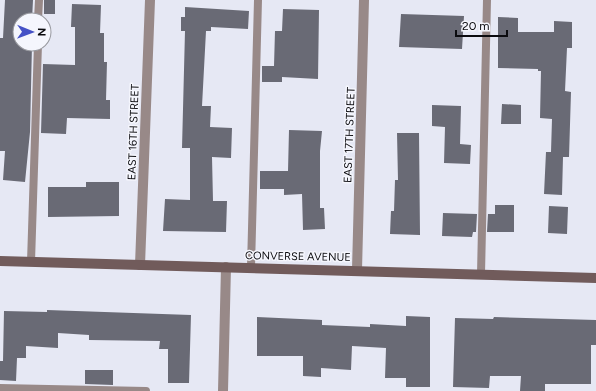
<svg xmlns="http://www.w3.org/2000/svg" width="596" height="391" font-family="Figtree,sans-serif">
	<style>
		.building { fill: #696a75 }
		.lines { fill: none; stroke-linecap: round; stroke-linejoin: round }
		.service { stroke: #988988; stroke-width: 8 }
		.minor { stroke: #988988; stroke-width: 10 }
		.secondary { stroke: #715b5b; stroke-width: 10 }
		.labels { text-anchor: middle; stroke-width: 3; stroke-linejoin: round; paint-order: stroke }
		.street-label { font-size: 11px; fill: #0b0b0f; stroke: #f5f6fd }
	</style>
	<rect width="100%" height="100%" fill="#e6e8f4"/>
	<!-- building -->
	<path class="building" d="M5,0h28l-1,20h-12v24h12l-2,88 -5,50 -22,-2 2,-29h-5v-113h3z
		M44,0h11v14h-11z
		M72,4l29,1 -1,28h4v29h3l-1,38h4v19l-43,-1 -1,16 -25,-1 2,-69 32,1v-38h-4z
		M185,7l64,4 -1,18 -37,-2v4h-5l-4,75h9l-1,21 22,1 -1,30 -19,-1 1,44h14l-1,31 -63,-1 2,-32 25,1v-52h-8l3,-117h-4v-14h4z
		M283,9l36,1 -1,69 -36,-2v5h-20v-16h12l1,-35h7z
		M401,14l63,2 -2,33 -63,-2z
		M498,17l20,1v14h36v-11l18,1v26h-5l-2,43 6,1 -2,65h-6l-1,38 -18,-1 2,-42h5l1,-33 -12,-1 1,-47h-3v-2l-40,-1z
		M502,104l19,1v19h-20z
		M432,105l29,1 -1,38 11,1 -1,19 -26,-1 1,-36 -13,-1z
		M289,130l33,1 -2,20v57h4l1,21 -22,1 -1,-36 -18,1v-6h-24v-18h28z
		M397,133h22l1,102 -30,-1 1,-23h3l1,-31h3z
		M86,182h33v34l-71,1v-30h38z
		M495,205h19v27h-27l1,-18h7z
		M549,206l19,1 -1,27 -19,-1z
		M443,213l34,1 -1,18h-3l-1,5 -30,-1z
		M47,310l144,5 -2,68h-21v-34h-9l1,-8 -71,-1v-5l-31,-2v15l-32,-2v12h-9l-1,23 -16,-1v-19h3l1,-50 43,1z
		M406,316l24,1v70h-24v-9h-21l1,-30 -34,-2 -1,24 -30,-2v9l-18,-1v-20h-46v-39l65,3v5l48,2v-3l36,2z
		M494,317l102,3v25h-5v39h-46v7h-25l1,-15h-31l-1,12 -36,-1 2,-69 38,1z
		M85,370h28v15l-28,-1z"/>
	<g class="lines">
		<!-- service -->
		<path class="service" d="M38,20l1,-20
			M31,262l7,-218
			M251,267l7,-267
			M481,274l6,-274
			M0,388l146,3"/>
		<!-- minor -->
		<path class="minor" d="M140,265l10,-265
			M357,270l7,-270
			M223,391l3,-124"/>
		<!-- secondary -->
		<path class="secondary" d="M0,261l596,17"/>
	</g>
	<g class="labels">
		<!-- street labels -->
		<g class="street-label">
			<text transform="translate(133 132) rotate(-88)" y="4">EAST 16TH STREET</text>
			<text transform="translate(349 135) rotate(-88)" y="4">EAST 17TH STREET</text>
			<text transform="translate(298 256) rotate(1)" y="4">CONVERSE AVENUE</text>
		</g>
	</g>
	<!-- north arrow -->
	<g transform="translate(32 32) rotate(91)"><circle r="19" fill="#f5f6fd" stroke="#97989e"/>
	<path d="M0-3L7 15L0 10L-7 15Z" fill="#4551c6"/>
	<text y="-6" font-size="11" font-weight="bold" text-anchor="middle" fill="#0b0b0f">N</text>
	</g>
	<!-- scale -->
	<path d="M456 30v6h51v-6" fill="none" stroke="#0b0b0f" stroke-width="2"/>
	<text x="462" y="30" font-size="12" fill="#0b0b0f" stroke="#f5f6fd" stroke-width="3" paint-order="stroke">20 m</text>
</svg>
